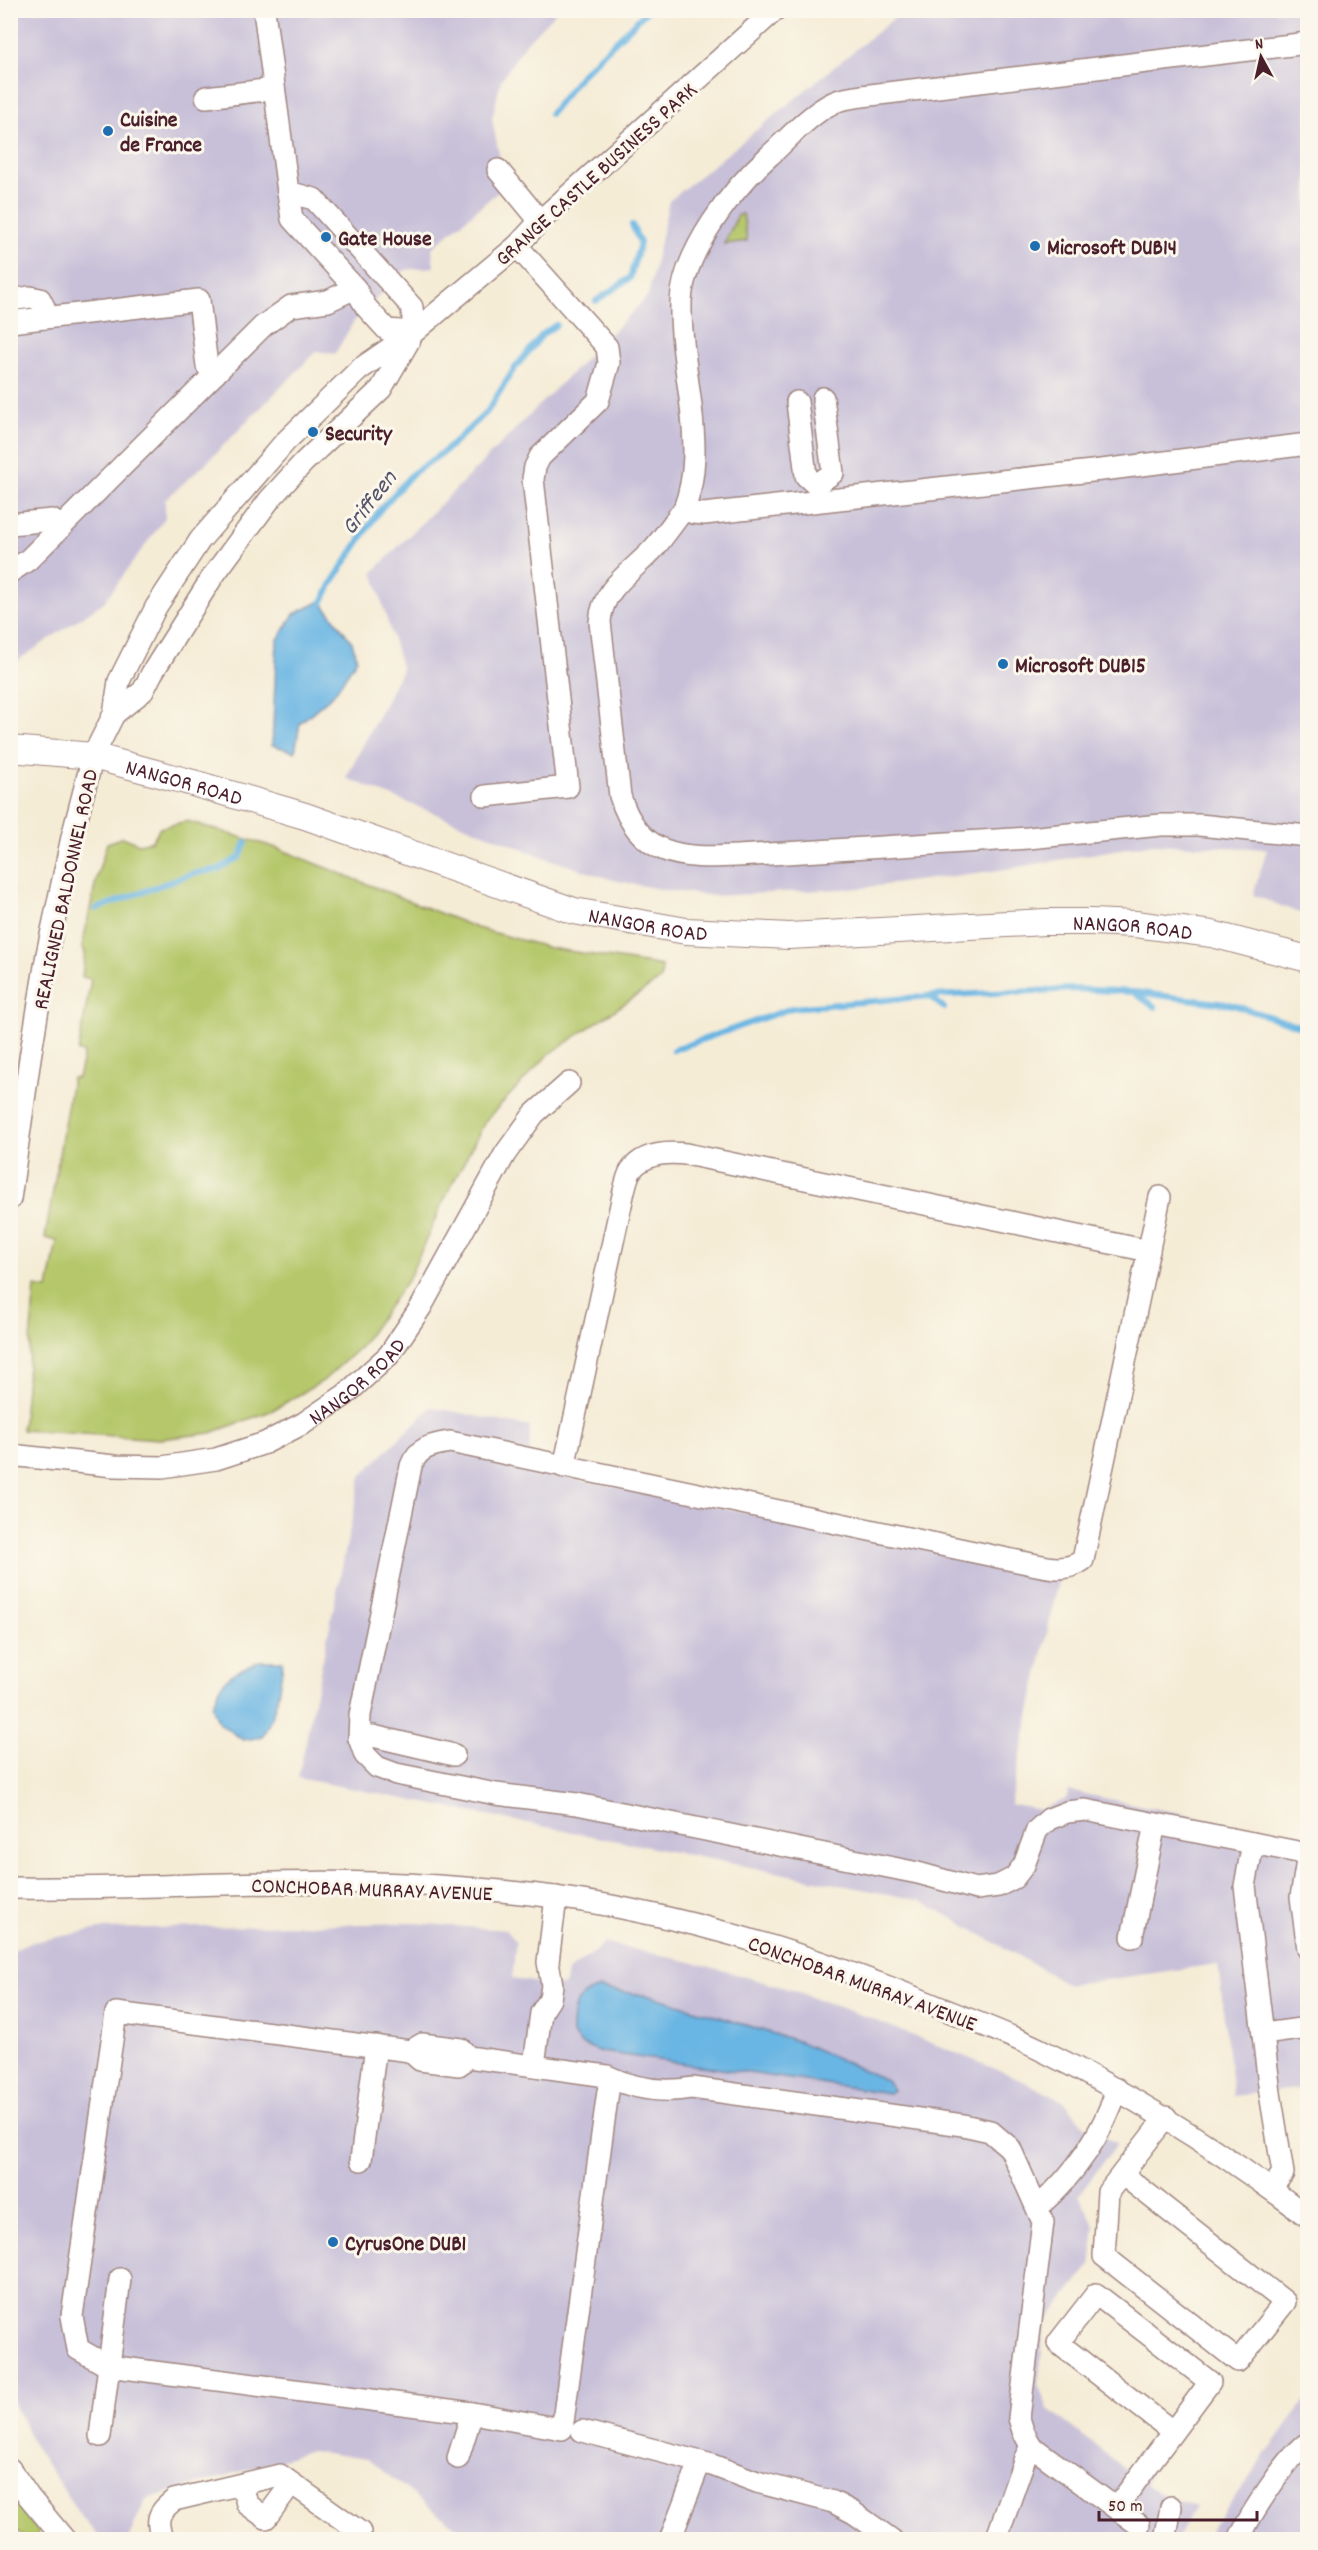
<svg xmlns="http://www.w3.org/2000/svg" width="1318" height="2550" font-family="Dekko,sans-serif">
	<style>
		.industrial { fill: #c8c0d8 }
		.green { fill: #b5c76a; stroke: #80734a; stroke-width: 1.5 }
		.water { fill: #69b5e3; stroke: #5a6a87; stroke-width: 1.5 }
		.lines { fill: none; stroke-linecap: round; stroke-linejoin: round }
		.stream { stroke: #69b5e3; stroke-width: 6 }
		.minor-casing { stroke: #a08680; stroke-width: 24 }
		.major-casing { stroke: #a08680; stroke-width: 28 }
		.minor { stroke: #fff; stroke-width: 21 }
		.major { stroke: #fff; stroke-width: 26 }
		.poi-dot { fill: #1f6fb2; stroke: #fbf7ec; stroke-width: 2 }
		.labels { text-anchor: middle; stroke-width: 6; stroke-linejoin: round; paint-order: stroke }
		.poi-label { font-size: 22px; font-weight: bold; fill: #4a1f2b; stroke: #fbf7ec; text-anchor: start }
		.street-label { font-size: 22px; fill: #4a1f2b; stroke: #fbf7ec }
		.water-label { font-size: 24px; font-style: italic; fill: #55546b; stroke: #fbf7ec }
	</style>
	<rect width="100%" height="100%" fill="#fbf7ec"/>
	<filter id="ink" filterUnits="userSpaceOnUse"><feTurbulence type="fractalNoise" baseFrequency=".0167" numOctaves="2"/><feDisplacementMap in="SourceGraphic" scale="12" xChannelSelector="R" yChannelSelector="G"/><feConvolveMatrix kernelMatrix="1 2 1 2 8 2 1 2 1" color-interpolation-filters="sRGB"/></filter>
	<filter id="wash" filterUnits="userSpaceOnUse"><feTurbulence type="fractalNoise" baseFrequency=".008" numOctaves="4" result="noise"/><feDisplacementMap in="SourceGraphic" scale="24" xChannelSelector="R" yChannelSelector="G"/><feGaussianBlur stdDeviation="1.35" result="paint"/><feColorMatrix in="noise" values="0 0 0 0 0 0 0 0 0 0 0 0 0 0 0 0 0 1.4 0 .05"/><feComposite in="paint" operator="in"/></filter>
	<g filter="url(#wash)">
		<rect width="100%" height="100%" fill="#f5ecd6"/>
		<!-- industrial -->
		<path class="industrial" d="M11,11h546l-30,31 -26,38 -9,39 9,45 11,16 -80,68 2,19 -29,3 -51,51 -19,33 -18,-3 -112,113 -40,36v18l-61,84 -93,63z
			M903,11h404v905l-54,-21 14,-46 -118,-5 -142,25 -145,19 -147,8 -51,-6 -51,-10 -65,-21 -202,-81 56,-108 -29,-98 275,-276 21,-95z
			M431,1407l99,20 -1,43 531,103 -50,231 30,6 26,-11 3,-8 238,48v249l-74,8 -15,-132 -149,21 -147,-84 -624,-123 63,-302z
			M414,1923l92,7 10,11 -4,38 52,7 3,-14 39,-29 98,22 88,25 80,29 141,57 52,26 20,24 32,18 -38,51 16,31 -5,40 -45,57 -7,61 10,25 80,62 20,-25 9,6 -12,32 12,9 38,14 -18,33 -706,-1 -104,-80 -56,-8 -165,48 -18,40h-27l-19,-21 -51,-77 -20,-44v-446l22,-9 66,-13z
			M1307,2398v141l-101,1 5,-11z"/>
		<!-- green -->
		<path class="green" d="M743,214l4,27 -23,3 14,-29z
			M187,821l90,27 200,80 73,20 112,18 -1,13 -113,76 -62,65 -44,84 -33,74 -49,69 -37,34 -52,30 -60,22 -51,6 -138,-9 13,-143 13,2 9,-48 -12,-3 27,-160h6l6,-25 -6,-1 13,-73 -9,-2 3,-25 -3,-5 15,-71 10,-33 16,-6 16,7 13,-3 8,-13z
			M11,2496l27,34 -1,9h-10l-16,-12z"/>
		<!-- water -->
		<path class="water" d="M321,601l31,41 5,17 -23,35 -34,29 -5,29 -23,-7 5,-104 17,-27z
			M258,1661h25c-3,27 -7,52 -21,76l-19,3 -24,-17 -7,-17c11,-31 18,-31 46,-45z
			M599,1988l56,9 145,45 86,38 7,10 -4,3 -287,-41 -21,-8 -9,-10c0,-26 1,-37 27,-46z"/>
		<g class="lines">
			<!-- stream -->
			<path class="stream" d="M550,114l31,-39 67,-65
				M596,301l34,-23 10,-35 -8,-18
				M319,609l14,-28 46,-70 33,-37 33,-23 42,-39 27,-43 29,-35 13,-9
				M10,891h1
				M96,909l95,-35 28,-5 21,-12 6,-15
				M1136,994l19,13
				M930,996l14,12
				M673,1050l119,-42 138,-12 145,-7 59,3 99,13 75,24"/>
		</g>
	</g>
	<g filter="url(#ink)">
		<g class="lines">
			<!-- minor casing -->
			<g class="minor-casing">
				<g id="minor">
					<path d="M264,10l24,182"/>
					<path d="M206,97l68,-8"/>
					<path d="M498,170l42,51"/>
					<path d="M288,192l26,7 98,108 2,25 -27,-2 -21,-23 -11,-19 -63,-69z"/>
					<path d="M10,300l20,-3 10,2 4,8 1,11"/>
					<path d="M10,322l189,-22 8,66 8,8"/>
					<path d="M797,402l9,74 10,9 17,-12 -10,-75"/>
					<path d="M1308,444l-198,25 -406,45 -11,-1 -9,-4c-10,13 -19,26 -29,38 -21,24 -53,40 -55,75l20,174c19,61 61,63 117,60l291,-18 133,-13h38l109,11"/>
					<path d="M684,509c13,-34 11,-67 7,-103 -4,-34 -11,-70 -10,-104 2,-50 52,-114 88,-146 19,-17 46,-48 71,-56 7,-2 15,-3 22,-4l446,-53"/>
					<path d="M10,524l42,-4 8,8"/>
					<path d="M10,572l18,-12 235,-234 28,-20 37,-5 27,-13"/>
					<path d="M114,714l29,-23 9,-18 61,-97 57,-77 34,-37 77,-73 29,-50"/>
					<path d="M485,796l83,-9 -35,-308 2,-12 5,-10 58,-56 11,-38 -2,-16 -90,-101"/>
					<path d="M1160,1197l-77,363c-18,14 -40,6 -61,2l-572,-120c-18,3 -32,5 -39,24l-51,249 -1,23 6,17 12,12 19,7 100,20 81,10 341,69 58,16 22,-3 16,-8 10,-13 13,-35 12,-11 18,-7 18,-2 223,44"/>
					<path d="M10,1199l20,-141 17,-104 25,-117 21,-81 21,-42 5,-33 37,-74 44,-67 85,-98 75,-73 54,-37 103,-86 23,-25 235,-211"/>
					<path id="s1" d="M10,1455l104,11 48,1 54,-8 49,-16 39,-20 41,-28 44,-40 32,-48 84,-153 29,-40 35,-31"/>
					<path d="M564,1467l58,-267c2,-9 4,-20 8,-28 12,-19 37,-20 56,-18l463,97"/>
					<path d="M359,1738l14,-2 81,19"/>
					<path d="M1253,1843l-8,43 25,207 13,80 -12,16"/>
					<path d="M1308,1855l-7,42 7,52"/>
					<path d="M10,1888c143,2 286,-12 428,-2 61,4 124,10 184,22 107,21 209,55 309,96 36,15 73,28 108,45 96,47 184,103 269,168"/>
					<path d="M1132,1937l23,-113"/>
					<path d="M1263,2034l45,-6"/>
					<path d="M410,2051l12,-7 39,5 7,8 139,19c27,13 56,17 85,12l271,37 27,6 20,17 33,74 -24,196 4,13 8,15 108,79"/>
					<path d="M468,2057l-9,8 -39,-5 -10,-9 -294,-38 -44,303 6,33 30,17 364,47 90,16 46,-338"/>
					<path d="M534,2065l7,-52 9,-14 2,-14 -4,-23 8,-65"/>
					<path d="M361,2160l15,-114"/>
					<path d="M1122,2174l163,128 -47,59 -134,-105 4,-64 58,-75"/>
					<path d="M1038,2207c36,-32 64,-71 79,-118"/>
					<path d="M582,2431l130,34 45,17 76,20 21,11 38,27"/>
					<path d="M100,2436l20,-157"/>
					<path d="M458,2458l14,-45"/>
					<path d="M10,2469l19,28 36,43"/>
					<path d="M242,2485l5,19 19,14 25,-34"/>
					<path d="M1116,2508l94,-126 -114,-88 -38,49 114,88"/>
					<path d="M162,2540c-6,-22 -5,-26 12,-40l106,-25 80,57 -5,8"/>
					<path d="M670,2540l30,-78"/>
					<path d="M996,2540l29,-82 6,-12"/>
					<path d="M1165,2540l6,-33"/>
					<path d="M1239,2540c8,-21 50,-86 69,-97"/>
				</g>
			</g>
			<!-- major casing -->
			<g class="major-casing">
				<g id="major">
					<path id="s2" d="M10,749l83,7 100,27 112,33 269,95 112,20 103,5 256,-14h46l44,2 77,10 96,25"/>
				</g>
			</g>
			<!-- minor -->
			<use href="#minor" class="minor"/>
			<!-- major -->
			<use href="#major" class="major"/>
		</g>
	</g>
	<!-- markers -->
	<g class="poi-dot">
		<circle cx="108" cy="131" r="6"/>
		<circle cx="326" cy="237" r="6"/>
		<circle cx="1035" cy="246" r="6"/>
		<circle cx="313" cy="432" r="6"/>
		<circle cx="1003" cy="664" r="6"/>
		<circle cx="333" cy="2242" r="6"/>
	</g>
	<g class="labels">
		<!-- poi labels -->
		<g class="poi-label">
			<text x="120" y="126">Cuisine<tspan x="120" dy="25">de France</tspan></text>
			<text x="338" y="245">Gate House</text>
			<text x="1047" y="254">Microsoft DUB14</text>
			<text x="325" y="440">Security</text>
			<text x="1015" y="672">Microsoft DUB15</text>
			<text x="345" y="2250">CyrusOne DUB1</text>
		</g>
		<!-- street labels -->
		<g class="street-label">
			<text transform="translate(595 173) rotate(-42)" y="8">GRANGE CASTLE BUSINESS PARK</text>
			<text dy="8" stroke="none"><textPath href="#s2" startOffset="178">NANGOR ROAD</textPath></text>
			<text transform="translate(64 889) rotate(-78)" y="8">REALIGNED BALDONNEL ROAD</text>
			<text dy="8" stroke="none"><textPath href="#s2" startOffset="664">NANGOR ROAD</textPath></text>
			<text dy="8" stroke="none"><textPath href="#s2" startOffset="1150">NANGOR ROAD</textPath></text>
			<text dy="8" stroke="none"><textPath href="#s1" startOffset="370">NANGOR ROAD</textPath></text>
			<text transform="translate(372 1888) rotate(2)" y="8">CONCHOBAR MURRAY AVENUE</text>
			<text transform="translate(863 1982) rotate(20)" y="8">CONCHOBAR MURRAY AVENUE</text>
		</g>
		<!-- water labels -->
		<g class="water-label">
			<text transform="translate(368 502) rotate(-52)" y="8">Griffeen</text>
		</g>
	</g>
	<!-- margin -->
	<rect width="1318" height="2550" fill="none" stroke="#fbf7ec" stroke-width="36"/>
	<!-- north arrow -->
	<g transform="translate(1261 57) rotate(352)" stroke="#fbf7ec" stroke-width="4.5" paint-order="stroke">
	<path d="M0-4.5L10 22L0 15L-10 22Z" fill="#4a1f2b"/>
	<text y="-9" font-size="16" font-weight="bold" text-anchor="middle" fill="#4a1f2b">N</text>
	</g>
	<!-- scale -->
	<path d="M1099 2511v9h158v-9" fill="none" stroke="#4a1f2b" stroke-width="3"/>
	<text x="1108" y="2511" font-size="18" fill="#4a1f2b" stroke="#fbf7ec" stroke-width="4.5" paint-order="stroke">50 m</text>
</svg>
